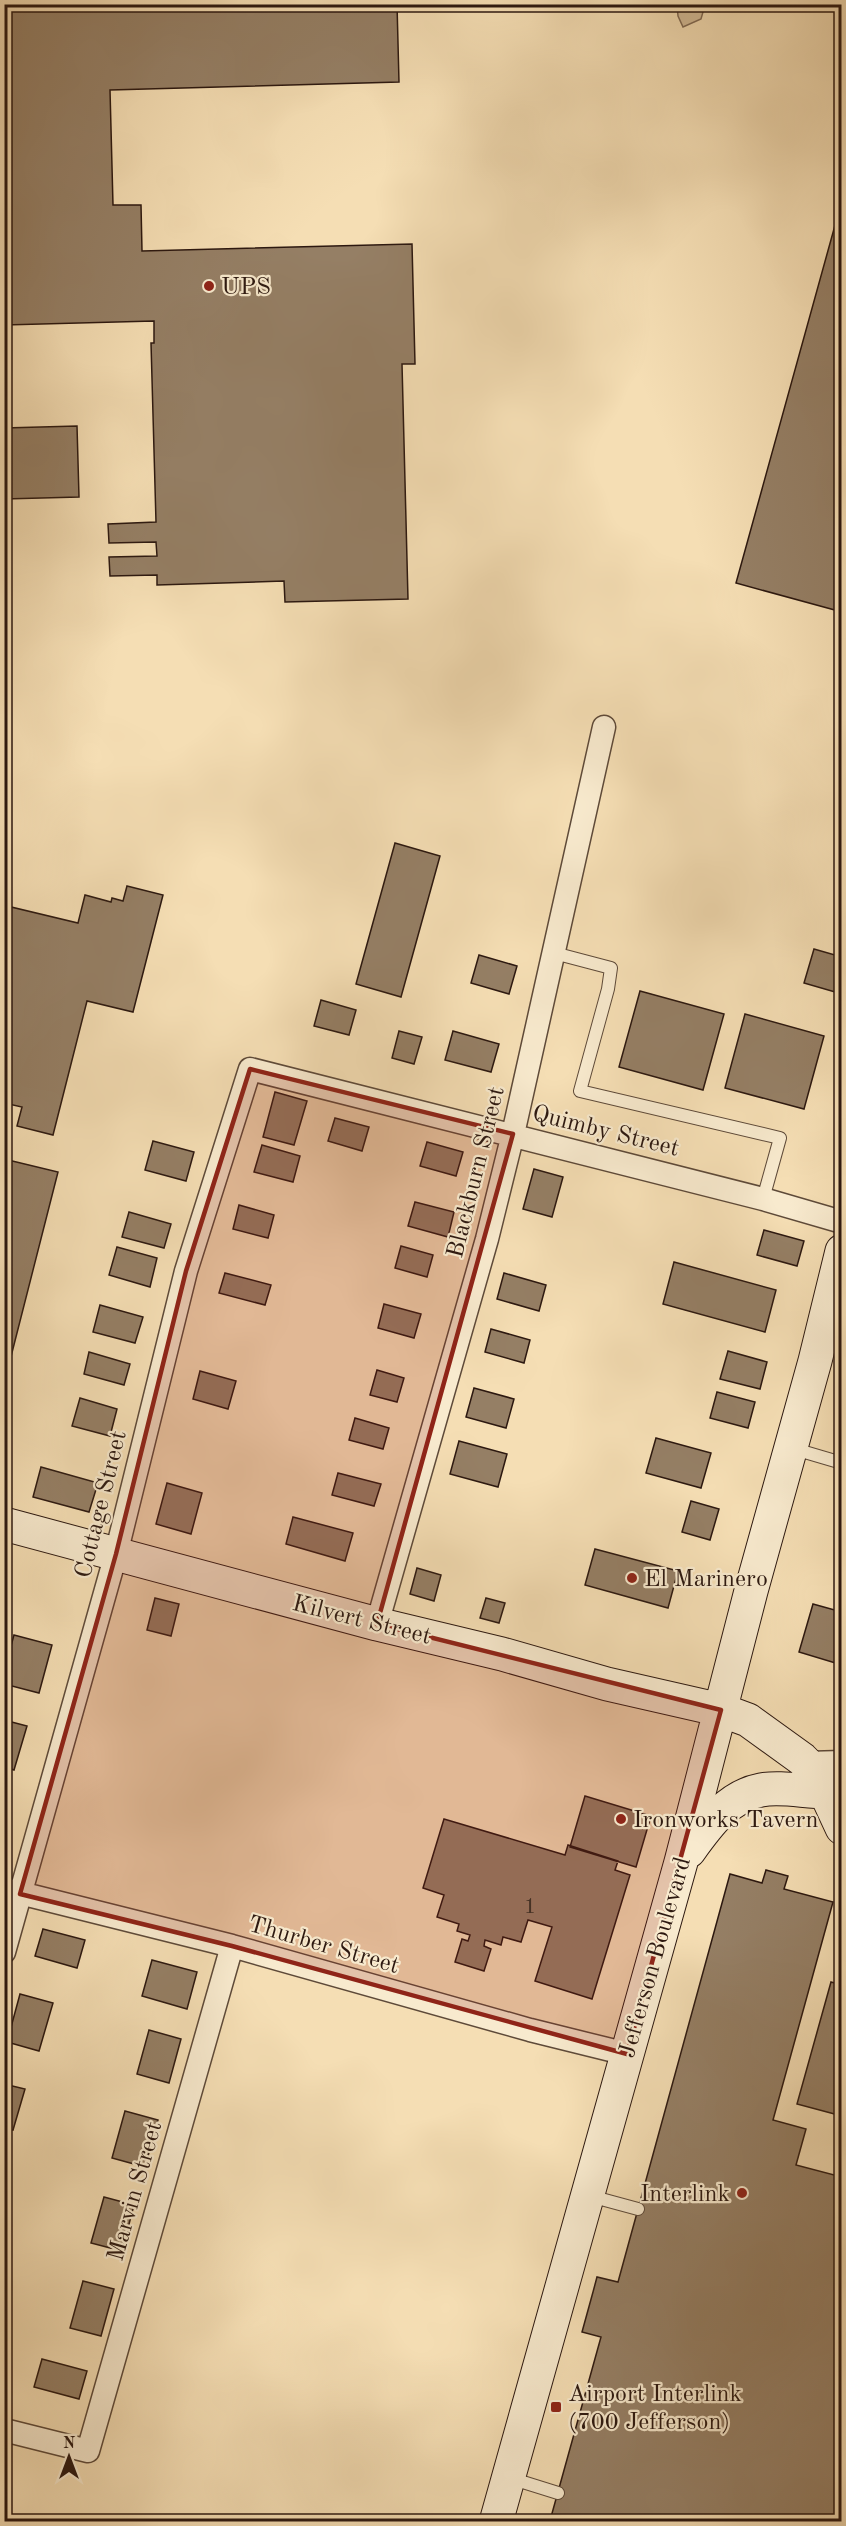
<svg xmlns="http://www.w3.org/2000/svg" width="846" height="2526" font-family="'Old Standard TT',serif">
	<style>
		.green { fill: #d3bc98; stroke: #806a54; stroke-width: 1.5 }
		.building { fill: #957f65; stroke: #2c1810; stroke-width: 1.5 }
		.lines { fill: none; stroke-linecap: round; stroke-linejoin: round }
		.lane-casing { stroke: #5e4a39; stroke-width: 14 }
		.street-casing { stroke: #5e4a39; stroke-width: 25 }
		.secondary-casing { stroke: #2c1810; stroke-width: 35 }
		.lane { stroke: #f8eace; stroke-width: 12 }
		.street { stroke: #f8eace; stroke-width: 22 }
		.secondary { stroke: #f8eace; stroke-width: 33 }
		.marked { fill: #8f2418; fill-opacity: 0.2; stroke: #8f2418; stroke-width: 4.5; stroke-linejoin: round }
		.poi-dot { fill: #8f2418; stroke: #f8eace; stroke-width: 2 }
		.labels { text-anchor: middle; stroke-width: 4.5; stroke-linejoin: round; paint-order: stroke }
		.number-label { font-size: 21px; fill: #463225 }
		.poi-label { font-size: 24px; fill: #2c1810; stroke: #f8eace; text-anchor: start }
		.street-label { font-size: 24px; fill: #2c1810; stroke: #f8eace }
	</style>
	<rect width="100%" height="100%" fill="#f5deb4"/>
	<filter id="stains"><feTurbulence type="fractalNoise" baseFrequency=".00333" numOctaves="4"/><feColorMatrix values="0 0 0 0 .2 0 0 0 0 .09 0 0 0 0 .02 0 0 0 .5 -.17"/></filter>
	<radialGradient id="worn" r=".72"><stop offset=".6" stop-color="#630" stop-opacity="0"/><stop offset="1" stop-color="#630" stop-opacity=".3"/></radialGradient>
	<!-- green -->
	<path class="green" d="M677,5v-1l28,1 -4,14 -18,8 -5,-11z"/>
	<!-- building -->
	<path class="building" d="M4,4h393l2,78 -289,8 3,115h28l1,46 270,-7 3,120h-13l6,235 -123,3 -1,-21 -127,4v-10l-47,1 -1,-19 48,-1 -1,-14 -47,1 -1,-19 48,-2 -5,-179h3v-22l-150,4z
		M842,200v412l-106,-29z
		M77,426l2,71 -75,2v-71z
		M395,843l45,13 -39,141 -45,-13z
		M127,886l36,9 -30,117 -46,-11 -34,134 -36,-9 5,-19 -18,-4v-170l7,-26 67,16 7,-28 26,7 1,-4 11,3z
		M814,949l28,8v37l-38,-11z
		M479,955l38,11 -8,28 -38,-11z
		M640,991l84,23 -21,76 -84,-23z
		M321,1000l35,10 -7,25 -35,-9z
		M745,1014l79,22 -20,73 -79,-21z
		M399,1031l23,6 -8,27 -22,-6z
		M453,1031l46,13 -8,28 -46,-12z
		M275,1092l32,9 -13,44 -31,-8z
		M335,1118l34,9 -7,24 -34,-10z
		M153,1141l41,11 -8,29 -41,-11z
		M427,1142l36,10 -7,24 -36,-10z
		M262,1145l38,11 -7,26 -39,-10z
		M4,1159l54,13 -54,212z
		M534,1169l29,8 -11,40 -29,-8z
		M415,1202l39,10 -6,25 -40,-11z
		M239,1205l35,10 -6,23 -35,-9z
		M129,1212l42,12 -7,24 -42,-11z
		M764,1230l40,11 -7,25 -40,-11z
		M401,1246l32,9 -6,22 -32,-9z
		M117,1247l40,11 -7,29 -41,-12z
		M674,1262l102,28 -11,42 -102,-28z
		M225,1273l46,12 -6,20 -46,-12z
		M504,1273l42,12 -7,26 -42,-12z
		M384,1304l37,10 -7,24 -36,-10z
		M100,1305l43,12 -8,26 -42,-11z
		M491,1329l39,11 -6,23 -39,-11z
		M728,1351l39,11 -7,27 -40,-10z
		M89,1352l41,12 -6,21 -40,-11z
		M377,1370l27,8 -7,24 -27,-7z
		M200,1371l36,10 -8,28 -35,-10z
		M474,1388l40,11 -8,29 -40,-11z
		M717,1392l38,10 -7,26 -38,-10z
		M80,1398l37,11 -7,27 -38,-10z
		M355,1418l34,10 -6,21 -34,-9z
		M656,1438l55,15 -10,35 -55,-15z
		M459,1441l48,13 -9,33 -48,-13z
		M41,1467l57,16 -9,29 -56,-15z
		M338,1473l43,11 -7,22 -42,-11z
		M167,1483l35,10 -11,41 -35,-10z
		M691,1501l28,8 -9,31 -28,-8z
		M293,1517l60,16 -8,28 -59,-17z
		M595,1549l83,22 -10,37 -83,-23z
		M417,1568l24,7 -7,26 -24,-7z
		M155,1598l24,6 -8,32 -24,-6z
		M486,1598l19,5 -6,20 -19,-5z
		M813,1604l29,8v53l-43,-13z
		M14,1635l38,10 -13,48 -35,-9v-13z
		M4,1720l23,6 -13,44 -10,-3z
		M585,1796l66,20 -15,51 -66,-20z
		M444,1819l121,36 3,-10 50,16 -3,9 15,5 -38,124 -57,-18 17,-54 -24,-7 -7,22 -18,-5 -2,8 -16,-5 -1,6 7,3 -7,22 -29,-9 7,-23 6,2 2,-6 -13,-4 2,-7 -22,-7 7,-22 -21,-7z
		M766,1870l22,6 -4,13 49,13 -60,218 33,9 -10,36 46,12v345h-276l-15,-5 50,-180 -19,-5 11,-40 4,-15 21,5 112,-408 32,9z
		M43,1929l42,11 -8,28 -42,-12z
		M152,1960l45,12 -10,37 -45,-13z
		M831,1982l11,3v131l-45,-12z
		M20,1994l33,9 -14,48 -32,-9z
		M149,2030l32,9 -12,44 -32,-9z
		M4,2084l21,5 -12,41 -9,-2z
		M125,2111l33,9 -13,47 -33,-9z
		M104,2197l30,8 -12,46 -31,-8z
		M83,2281l31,8 -13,47 -31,-8z
		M42,2359l45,12 -8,28 -45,-12z"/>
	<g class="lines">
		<!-- lane casing -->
		<g class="lane-casing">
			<path id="lane" d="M554,953l57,15 -3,21 -28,102 200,47 -17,61
				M791,1448l51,15
				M590,2196l48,13
				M510,2478l48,15"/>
		</g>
		<!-- street casing -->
		<g class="street-casing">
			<path id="street" d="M377,1624l110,-385 26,-105 91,-407
				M807,1763l35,-1
				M4,1889l228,57 298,84 97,24
				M4,1952l112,-398 70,-283 64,-202 513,130 79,23
				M4,2430l84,21 144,-505"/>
		</g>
		<!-- secondary casing -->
		<g class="secondary-casing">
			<path id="secondary" d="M4,1524l373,100 125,30 105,30 114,26 27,10 54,39 15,15 25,54
				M689,1851c18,-25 39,-55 72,-61 20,-4 44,2 65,2
				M496,2522l185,-660 70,-271 64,-230 27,-110"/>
		</g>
		<!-- lane -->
		<use href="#lane" class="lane"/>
		<!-- street -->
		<use href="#street" class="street"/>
		<!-- secondary -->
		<use href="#secondary" class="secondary"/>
	</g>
	<!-- marked area -->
	<path class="marked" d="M250,1069l263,65 -136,490 344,86 -94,344 -395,-108 -212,-52 96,-340 70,-283z"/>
	<!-- markers -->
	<g class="poi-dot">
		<circle cx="209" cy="286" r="6"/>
		<circle cx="632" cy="1578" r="6"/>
		<circle cx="621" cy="1819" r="6"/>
		<circle cx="742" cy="2193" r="6"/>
		<rect x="550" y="2401" width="12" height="12" rx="3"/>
	</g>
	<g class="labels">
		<!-- number labels -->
		<g class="number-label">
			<text x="530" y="1913">1</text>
		</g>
		<!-- poi labels -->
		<g class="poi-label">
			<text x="221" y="294">UPS</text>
			<text x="644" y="1586">El Marinero</text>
			<text x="633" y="1827">Ironworks Tavern</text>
			<text x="730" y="2201" text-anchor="end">Interlink</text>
			<text x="568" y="2401">Airport Interlink<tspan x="568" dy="28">(700 Jefferson)</tspan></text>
		</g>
		<!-- street labels -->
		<g class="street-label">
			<text transform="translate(606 1130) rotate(14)" y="8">Quimby Street</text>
			<text transform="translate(475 1172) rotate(-76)" y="8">Blackburn Street</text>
			<text transform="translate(100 1504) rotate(-76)" y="8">Cottage Street</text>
			<text transform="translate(362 1619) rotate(14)" y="8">Kilvert Street</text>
			<text transform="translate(324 1944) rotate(16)" y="8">Thurber Street</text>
			<text transform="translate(654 1957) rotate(-74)" y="8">Jefferson Boulevard</text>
			<text transform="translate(134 2191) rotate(-74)" y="8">Marvin Street</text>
		</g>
	</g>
	<!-- margin -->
	<rect width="846" height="2526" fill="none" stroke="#f5deb4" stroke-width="24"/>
	<rect x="6" y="6" width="834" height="2514" fill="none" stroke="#2c1810" stroke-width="3"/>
	<rect x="12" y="12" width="822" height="2502" fill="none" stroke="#2c1810" stroke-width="1.5"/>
	<!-- north arrow -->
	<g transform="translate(69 2457)" stroke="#f8eace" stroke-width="4.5" paint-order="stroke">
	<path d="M0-4.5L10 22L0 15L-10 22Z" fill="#2c1810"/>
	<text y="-9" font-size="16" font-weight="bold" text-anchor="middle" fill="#2c1810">N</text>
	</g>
	<rect width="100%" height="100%" filter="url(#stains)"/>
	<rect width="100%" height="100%" fill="url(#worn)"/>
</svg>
